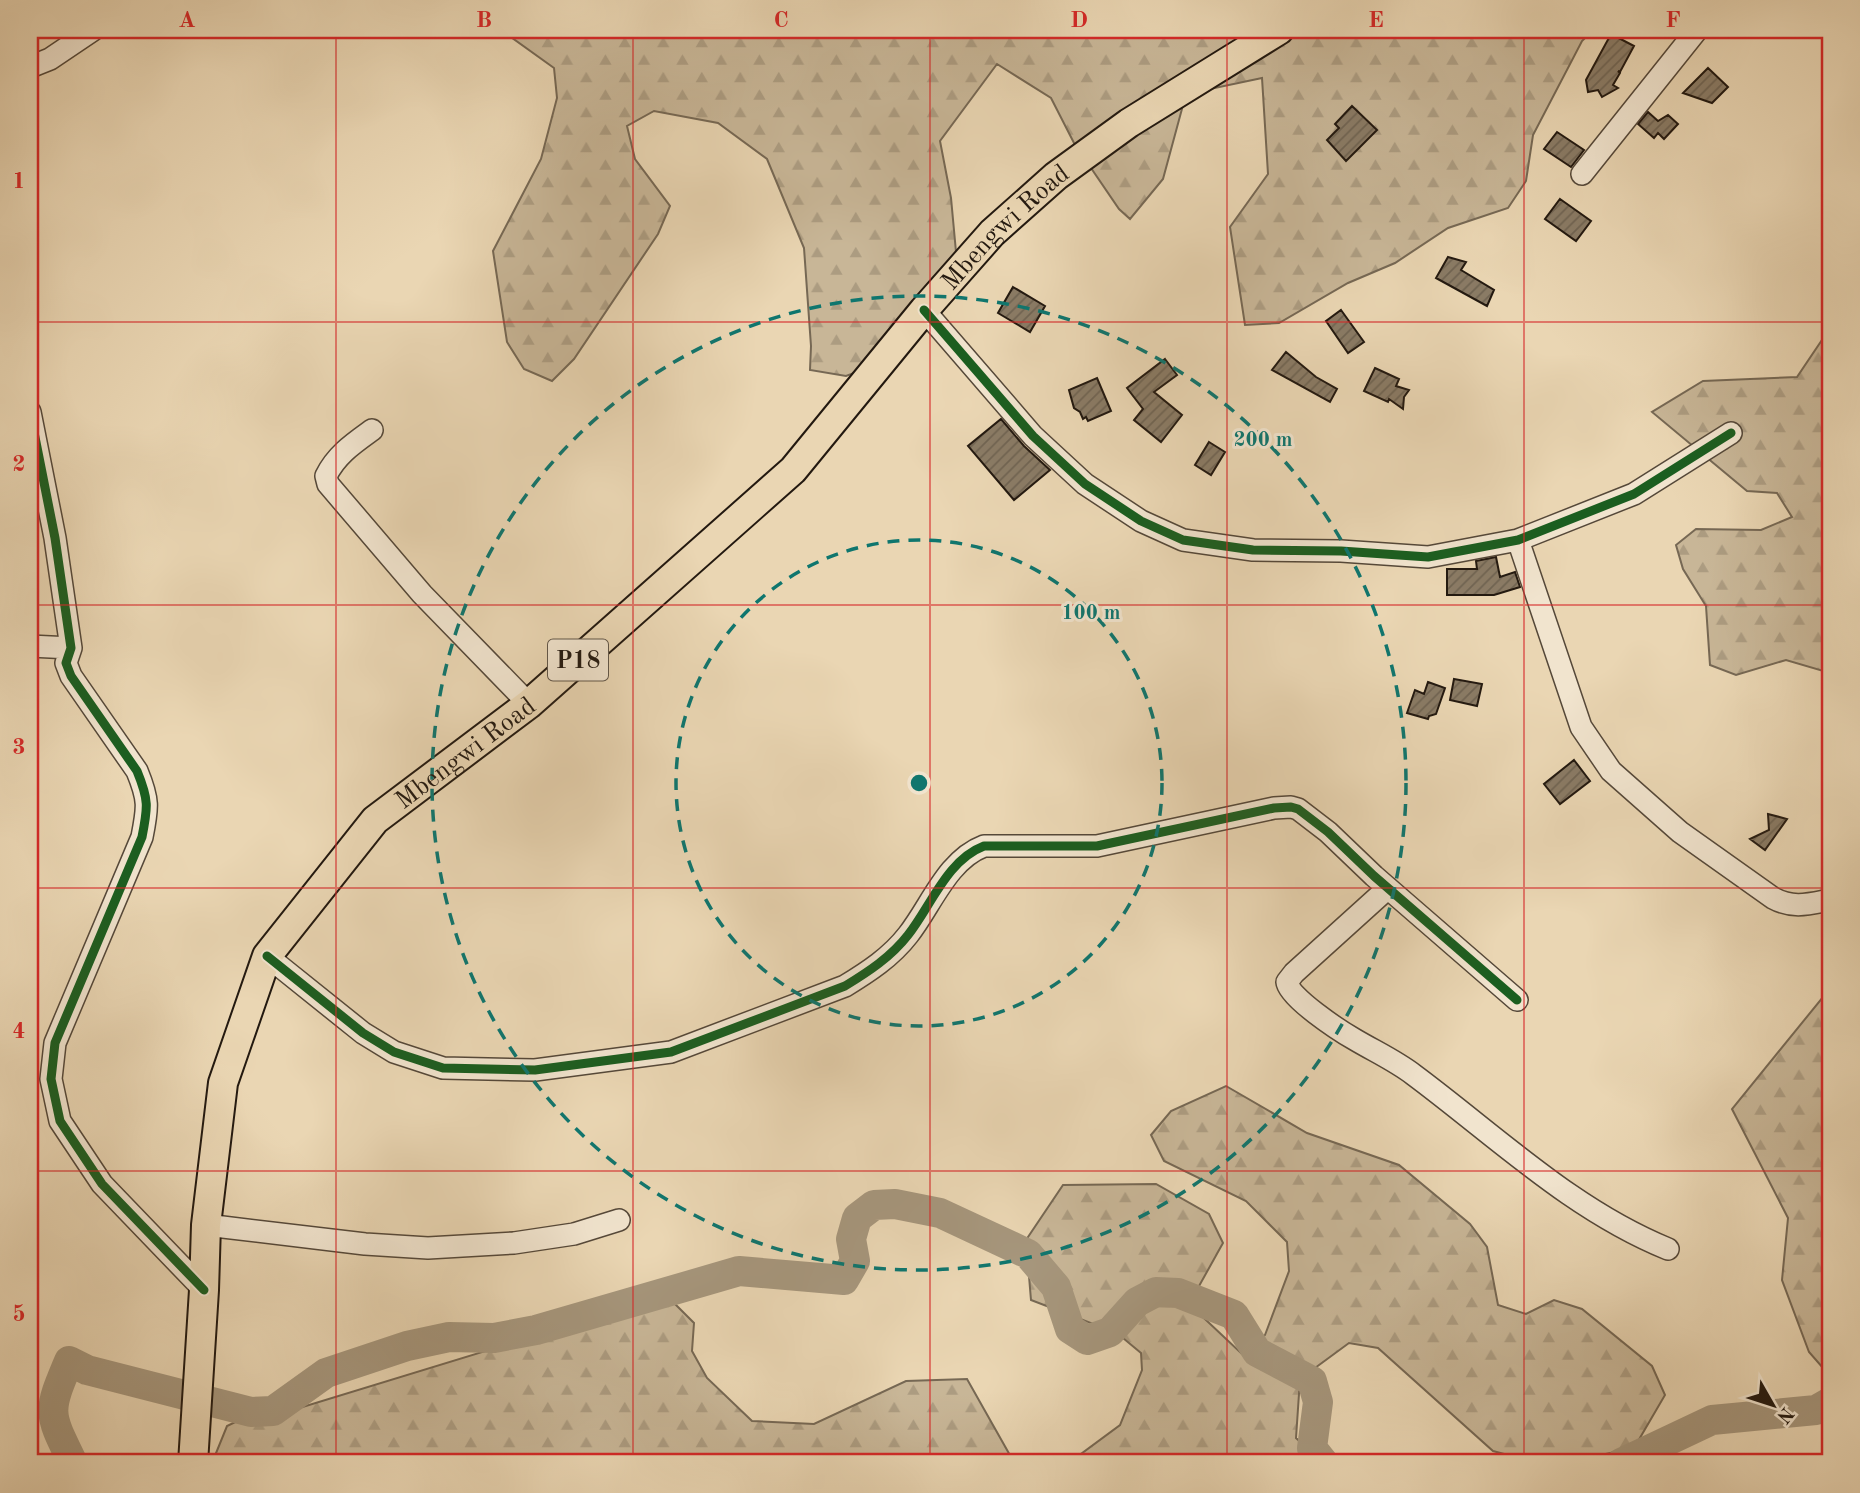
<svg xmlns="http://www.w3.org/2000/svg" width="1860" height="1493" font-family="'Old Standard TT',serif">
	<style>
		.forest { fill: url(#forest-firs); stroke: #766854; stroke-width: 2 }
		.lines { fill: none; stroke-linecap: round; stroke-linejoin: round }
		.river { stroke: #a6967c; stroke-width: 30 }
		.building { fill: url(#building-hatch); stroke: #231910; stroke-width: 2 }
		.minor-casing { stroke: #554839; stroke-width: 24 }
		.major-casing { stroke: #231910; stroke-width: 32 }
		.minor { stroke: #f1e4ce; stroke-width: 21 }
		.major { stroke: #ead6b3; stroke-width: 28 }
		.cycleway-casing { stroke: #f1e4ce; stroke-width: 13 }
		.cycleway { stroke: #1b5e20; stroke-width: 9 }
		.grid { fill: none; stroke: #d62828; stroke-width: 2; stroke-opacity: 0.55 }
		.ring { fill: none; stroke: #0f766e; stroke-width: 3.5; stroke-dasharray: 12 9 }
		.labels { text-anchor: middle; stroke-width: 6; stroke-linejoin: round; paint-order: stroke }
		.shield { fill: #f1e4ce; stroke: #615649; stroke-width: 2 }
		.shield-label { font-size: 24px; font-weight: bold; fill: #231910 }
		.street-label { font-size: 26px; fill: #231910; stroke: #f1e4ce }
		.centre { fill: #0f766e; stroke: #f1e4ce; stroke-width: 3.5 }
		.ring-label { font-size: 21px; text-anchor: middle; font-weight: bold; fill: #0f766e; stroke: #f1e4ce; stroke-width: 6; stroke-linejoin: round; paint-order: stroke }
		.neatline { fill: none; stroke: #d62828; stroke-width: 2.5 }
		.grid-label { font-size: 23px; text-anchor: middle; font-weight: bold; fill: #d62828 }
	</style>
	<defs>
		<pattern id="forest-firs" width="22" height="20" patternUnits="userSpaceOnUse" patternTransform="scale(1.75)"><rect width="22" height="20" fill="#c8b697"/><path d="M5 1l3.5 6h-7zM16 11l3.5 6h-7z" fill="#ac9c81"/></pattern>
		<pattern id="building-hatch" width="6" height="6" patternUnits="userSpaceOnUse" patternTransform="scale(1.75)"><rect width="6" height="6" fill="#8a7b65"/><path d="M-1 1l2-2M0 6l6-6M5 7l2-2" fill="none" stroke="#706452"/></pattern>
	</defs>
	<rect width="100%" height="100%" fill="#ead6b3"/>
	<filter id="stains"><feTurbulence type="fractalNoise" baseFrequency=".00286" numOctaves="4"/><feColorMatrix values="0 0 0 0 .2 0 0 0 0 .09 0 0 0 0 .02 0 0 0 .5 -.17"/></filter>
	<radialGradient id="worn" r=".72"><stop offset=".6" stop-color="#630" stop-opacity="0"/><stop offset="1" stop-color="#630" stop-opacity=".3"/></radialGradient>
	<!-- forest -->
	<path class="forest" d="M501,30h1092l-11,11 -49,94 -7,46 -18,27 -60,20 -53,35 -47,20 -69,40 -34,2 -15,-98 38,-53 -6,-96 -76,16 -23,85 -33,40 -11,-10 -45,-66 -23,-45 -54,-34 -57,77 11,57 5,54 -23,70 -43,38 -44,16 -36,-6 1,-24 -7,-98 -37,-89 -49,-36 -64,-12 -27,15 8,33 35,47 -12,28 -84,125 -22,22 -28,-12 -17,-27 -14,-91 48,-92 16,-61 -3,-30z
		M1830,328v345l-44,-13 -50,15 -26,-10 -4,-59 -23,-37 -7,-24 20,-16 65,1 31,-13 -15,-24 -30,-2 -95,-79 51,-31 94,-4z
		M1823,997h7v379l-21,-24 -27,-72 6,-62 -56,-109z
		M1226,1086l81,47 92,32 71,59 17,23 11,58 28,9 28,-14 28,9 70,57 13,29 -31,53 -71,15h-25l-45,-12 -115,-103 -29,-5 -49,36 -4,59 28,25h-262l12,-4 46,-34 22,-55 -1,-17 -24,-20 -86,-33 -5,-60 37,-55 93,-1 53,30 14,29 -34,61 53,50 23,-19 24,-64 -2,-29 -41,-41 -82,-40 -13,-26 20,-24z
		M674,1303l20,20 -2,28 15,27 45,43 62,3 92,-43 61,-2 44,78 9,6h-808l15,-37 27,-13h29l330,-101z"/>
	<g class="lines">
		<!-- river -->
		<path class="river" d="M73,1463c-25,-51 -26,-50 -4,-102l18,9 164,42 22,-1 53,-38 81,-27 42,-9 45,1 42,-8 203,-59 105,9 11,-19 -4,-22 6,-21 17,-13 21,-1 45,9 88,41 28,33 14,42 17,11 23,-8 27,-30 19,-10 22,1 56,22 23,37 55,29 6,21 -6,46 12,15
			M1621,1463l91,-43 104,-10 14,-8"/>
	</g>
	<!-- building -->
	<path class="building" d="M1611,34l23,12 -14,26 -2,-1 2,2 -7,12 5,3 -16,9 -4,-7 -10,2 -2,-12z
		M1708,68l20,19 -16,16 -29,-10z
		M1352,106l25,24 -31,31 -19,-21 12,-12 -4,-4z
		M1648,112l10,9 10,-6 10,9 -14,15 -6,-6 -4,5 -16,-14z
		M1557,132l27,18 -13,17 -27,-18z
		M1560,199l31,22 -15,20 -31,-22z
		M1448,257l18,5 -5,8 33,20 -7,16 -51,-28z
		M1013,287l32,19 -15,26 -32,-19z
		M1341,310l23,32 -16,11 -22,-32z
		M1286,352l30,25 21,12 -7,13 -58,-32z
		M1165,359l12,16 -23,17 28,23 -21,27 -27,-22 9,-11 -16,-21z
		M1375,368l24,11 -3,7 13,4 -5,7 -1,12 -14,-10 -1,3 -24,-11z
		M1097,378l14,33 -23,10 -2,-4 -3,2 -3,-7 -6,-4 -5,-18z
		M1001,419l23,27 26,24 -36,30 -46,-54z
		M1209,442l16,10 -14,23 -16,-10z
		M1496,557l4,20 15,-5 5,15 -26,8h-47v-26h30l-1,-8z
		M1454,679l28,5 -5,22 -27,-6z
		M1428,682l17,6 -9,26 -7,2 -1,3 -21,-6 8,-23 9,4z
		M1574,760l16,21 -30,23 -16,-20z
		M1768,814l19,5 -22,31 -15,-11 19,-9z"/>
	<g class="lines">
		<!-- minor casing -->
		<g class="minor-casing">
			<path id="minor" d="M30,67l20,-8 43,-29
				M1582,174l115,-144
				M924,310l109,126 52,48 56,37 42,19 70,10 88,1 87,6 90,-17 116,-46 97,-61
				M30,412l25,126 16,110 -5,15 5,13 66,95c12,29 11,36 5,66l-87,206 -4,36 9,42 42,63 102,106
				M372,430c-18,13 -36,25 -46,46l2,8 94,110 107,110
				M1518,540l63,187 30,44 69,61 93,66c20,11 36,6 57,2
				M30,646l41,2
				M1388,888l-94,85 -7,9c1,15 53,49 67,57 20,12 42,22 60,36 82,61 158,135 254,174
				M267,956l96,77 31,19 49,16 92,2 136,-18 174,-66c23,-14 46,-29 63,-51 23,-29 39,-75 76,-89h113l177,-38 17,-1 7,2 30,23 46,44 143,124
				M206,1225l159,19 63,4 86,-5 60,-9 45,-14"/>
		</g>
		<!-- major casing -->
		<g class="major-casing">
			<g id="major">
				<path id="s1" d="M193,1463l11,-173 2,-65 17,-142 44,-127 108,-136 154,-116 264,-234 131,-160 68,-77 64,-57 73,-53 150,-93"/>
			</g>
		</g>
		<!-- minor -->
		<use href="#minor" class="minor"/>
		<!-- major -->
		<use href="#major" class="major"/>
		<!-- cycleway casing -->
		<g class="cycleway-casing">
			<path id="cycleway" d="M924,310l109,126 52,48 56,37 42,19 70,10 88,1 87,6 90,-17 116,-46 97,-61
				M30,412l25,126 16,110 -5,15 5,13 66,95c12,29 11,36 5,66l-87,206 -4,36 9,42 42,63 102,106
				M267,956l96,77 31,19 49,16 92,2 136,-18 174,-66c23,-14 46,-29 63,-51 23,-29 39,-75 76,-89h113l177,-38 17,-1 7,2 30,23 46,44 143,124"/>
		</g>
		<!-- cycleway -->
		<use href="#cycleway" class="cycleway"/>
	</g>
	<!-- grid -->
	<path class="grid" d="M336,30v1433M633,30v1433M930,30v1433M1227,30v1433M1524,30v1433M30,322h1800M30,605h1800M30,888h1800M30,1171h1800"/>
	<!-- distance rings -->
	<g class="ring">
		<circle cx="919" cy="783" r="243"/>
		<circle cx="919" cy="783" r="487"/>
	</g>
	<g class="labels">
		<!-- shield labels -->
		<rect class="shield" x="548" y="639.5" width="60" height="41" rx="5"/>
		<g class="shield-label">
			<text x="578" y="668">P18</text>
		</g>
		<!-- street labels -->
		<g class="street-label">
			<text dy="9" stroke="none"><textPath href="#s1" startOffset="1558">Mbengwi Road</textPath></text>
			<text dy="9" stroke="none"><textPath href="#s1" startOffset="802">Mbengwi Road</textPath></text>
		</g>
	</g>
	<circle cx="919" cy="783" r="10" class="centre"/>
	<g class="ring-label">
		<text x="1263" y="446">200 m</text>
		<text x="1091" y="619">100 m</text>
	</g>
	<!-- margin -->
	<rect width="1860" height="1493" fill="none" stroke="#ead6b3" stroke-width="77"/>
	<!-- north arrow -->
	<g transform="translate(1773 1405) rotate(129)" stroke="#f1e4ce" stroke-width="5" paint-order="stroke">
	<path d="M0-5L12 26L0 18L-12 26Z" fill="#231910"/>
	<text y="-10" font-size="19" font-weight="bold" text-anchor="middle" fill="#231910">N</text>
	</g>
	<rect x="38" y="38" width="1784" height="1416" class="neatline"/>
	<g class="grid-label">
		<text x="187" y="27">A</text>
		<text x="484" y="27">B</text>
		<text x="781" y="27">C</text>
		<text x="1079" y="27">D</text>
		<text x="1376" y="27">E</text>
		<text x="1673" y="27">F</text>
		<text x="19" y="188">1</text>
		<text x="19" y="471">2</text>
		<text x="19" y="754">3</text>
		<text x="19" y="1038">4</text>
		<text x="19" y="1321">5</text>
	</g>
	<rect width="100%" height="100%" filter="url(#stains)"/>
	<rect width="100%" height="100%" fill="url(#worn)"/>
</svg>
